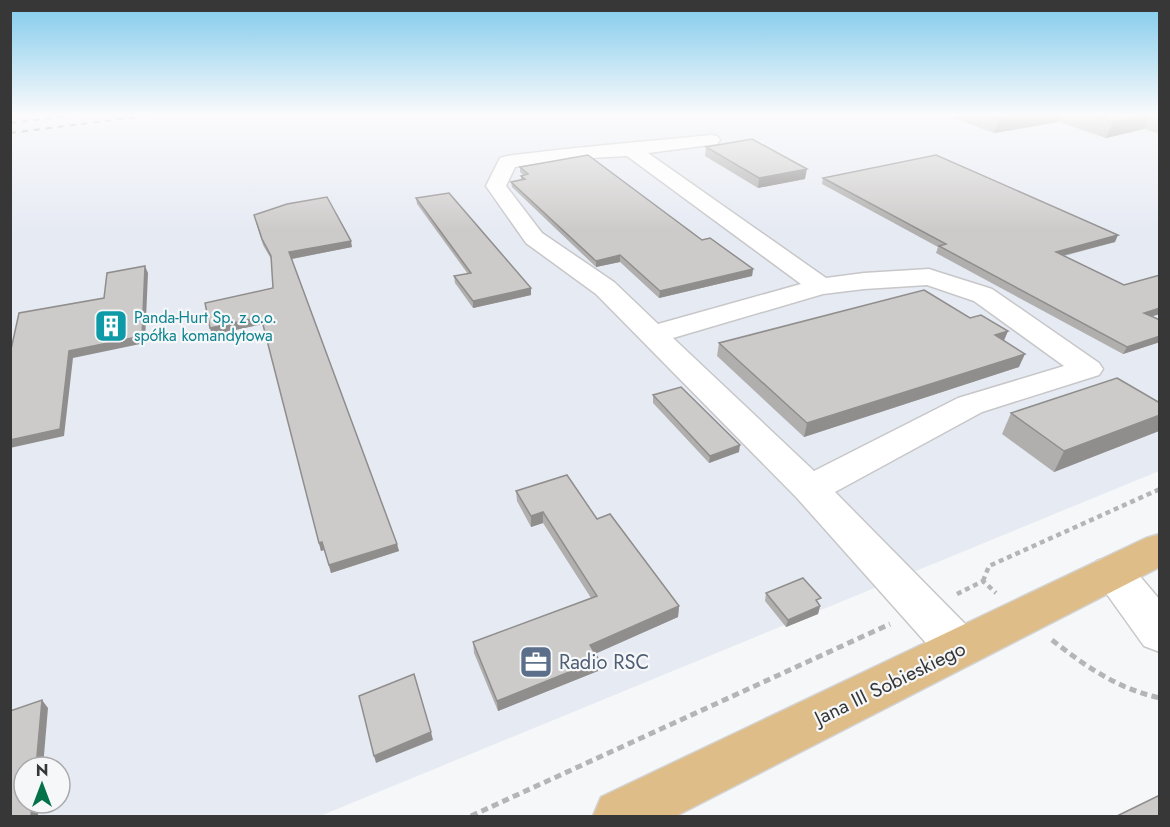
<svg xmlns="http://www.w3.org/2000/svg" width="1170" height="827" font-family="Jost,sans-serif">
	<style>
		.built { fill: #e6eaf3; fill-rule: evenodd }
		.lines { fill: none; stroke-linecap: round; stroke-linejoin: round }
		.minor-casing { stroke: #c7c7c9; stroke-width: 3 }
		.major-casing { stroke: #d3d3d3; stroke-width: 3 }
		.path-far2 { stroke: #b4b5b6; stroke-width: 2; stroke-dasharray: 2 1.5; stroke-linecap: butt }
		.path-far1 { stroke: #b4b5b6; stroke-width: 4.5; stroke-dasharray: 5 4; stroke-linecap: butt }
		.path { stroke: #b4b5b6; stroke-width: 5; stroke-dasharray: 7 4.5; stroke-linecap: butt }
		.minor { fill: #fff; fill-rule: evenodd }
		.major { fill: #dfbd89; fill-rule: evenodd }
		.rail { stroke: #838485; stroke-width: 2; stroke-dasharray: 6 6; stroke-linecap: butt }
		.wall { fill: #b0afae }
		.shaded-wall { fill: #908e8d }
		.building { fill: #cdcbca; stroke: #908e8d; stroke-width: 1.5 }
		.labels { text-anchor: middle; stroke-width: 4.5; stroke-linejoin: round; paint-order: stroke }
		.culture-label { font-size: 16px; fill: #0d838f; stroke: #f6f7f9; text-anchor: start }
		.near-service-label { font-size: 20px; fill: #4e5e75; stroke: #f6f7f9; text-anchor: start }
		.near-street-label { font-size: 20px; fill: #373738; stroke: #f6f7f9 }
	</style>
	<rect width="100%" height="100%" fill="#f6f7f9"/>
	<!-- built -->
	<path class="built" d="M10,114h1149v357l-839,345h-309zM24,767h36v36h-36z"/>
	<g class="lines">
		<!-- minor casing -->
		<g class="minor-casing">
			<path id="minor" d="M711,135l6,1 3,4 -3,4 -69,9 178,125 38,-5 65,-4 9,3 54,17 107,74 4,6 -4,6 -117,37 -147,80 140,142 7,14 -7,14 -16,5 -16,-5 -146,-164 -201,-204 -70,-51 -40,-57 14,-28 7,-2c68,-9 136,-14 204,-21zM627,156l174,128 -143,40 -44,-42 -72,-49 -36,-47 9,-19 55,-8zM927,285l47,16 90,65 -106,32 -144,73 -141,-133 150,-44 41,-5z
				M1112,556l15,5 33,39v52l-16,-6 -53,-74 6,-11z"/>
		</g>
		<!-- major casing -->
		<g class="major-casing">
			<path id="major" d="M1160,534v33l-484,249h-83l8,-19 545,-259z"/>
		</g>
		<!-- path-far2 -->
		<path class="path-far2" d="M10,115l5,-1"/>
		<!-- path-far1 -->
		<path class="path-far1" d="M983,581l6,-15 171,-77
			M957,594l26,-13 13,12"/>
		<!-- path -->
		<path class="path" d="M1052,640c33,26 66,49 108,58
			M471,816l419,-192"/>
		<!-- minor -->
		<use href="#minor" class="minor"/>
		<!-- major -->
		<use href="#major" class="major"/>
		<!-- rail -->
		<path class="rail" d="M10,123l77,-9
			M10,133l151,-19"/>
	</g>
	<!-- wall -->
	<path class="wall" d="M943,114h217v20l-16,-5 -38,9 -47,-16 -65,11z
		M706,147l99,32 -47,9 -53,-32z
		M520,167l182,73 51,29 -1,7 -93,22 -39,-36 -24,5 -84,-80 -1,-5 10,-2v-4l2,-1 -3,-3z
		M823,178l292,64 -51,14 60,29 36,-10v39l-8,2 8,4v22l-37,12 -187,-101 2,-6 -116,-63z
		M416,198l115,90v7l-58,13 -18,-25 -1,-7 14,-2 -51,-70z
		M254,215l98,32 -60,12 105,285 2,7 -68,22 -7,-23 -3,1 -58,-227 -51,11 61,-47 -2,-29 -8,-14z
		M970,318l38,13 -4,10 15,26 -215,70 -87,-81 2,-13z
		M653,395l86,57 -30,11 -56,-60z
		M1160,403l-1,28 -105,41 -52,-38 9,-21z
		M516,491l81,28 82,87 -1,11 -83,37 4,6 -1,11 -100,40 -24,-58 -1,-11 118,-44 -48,-75 -12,4 -14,-26z
		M766,593l53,11 1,2 -2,8 -32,13 -21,-26z"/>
	<!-- shaded-wall -->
	<path class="shaded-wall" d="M1021,114h41l-3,8 -65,11 5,-15z
		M1151,114l-7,15 -38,9 7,-16z
		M807,169l-2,10 -47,9 1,-10z
		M1118,235l-3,7 -62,16 3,-6z
		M351,241l1,6 -61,12 -2,-7z
		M620,255v7l-24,5v-6z
		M145,266l3,7 -3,70 -72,15 -9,78 -54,12v-8l59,-89z
		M753,269l-1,7 -93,22 1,-7z
		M531,288v7l-58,13v-7z
		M1160,308v6l-20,6 4,-7z
		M261,317l2,7 -51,11 -2,-7z
		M1008,331l-6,13 -7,-9z
		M1160,336v6l-37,12 4,-7z
		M1025,354l-6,13 -215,70 3,-14z
		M1160,415l-1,16 -105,41 10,-21z
		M740,445l-1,7 -30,11 1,-7z
		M543,512v11l-12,4v-11z
		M322,542l2,8 -3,1 -2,-8z
		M397,544l2,7 -68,22 -2,-8z
		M679,606l-1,11 -88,39v-11z
		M820,606l-2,8 -32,13 2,-7z
		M599,660l-1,11 -100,40 -1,-10z
		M42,700l6,8 -5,59h-7z
		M431,732l2,8 -57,23 -2,-7z
		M32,803h7l-1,13h-7z"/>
	<!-- building -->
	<path class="building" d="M989,114h32l-22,4z
		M1087,114h63l-37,8z
		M752,139l55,30 -48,9 -53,-31z
		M588,155l114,85 8,-2 43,31 -93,22 -40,-36 -24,6 -85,-79 14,-3 -4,-3 7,-2 -8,-7z
		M936,155l182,80 -62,17 68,33 36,-10v33l-16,5 16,7v16l-33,11 -188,-101 7,-2 -123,-66z
		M449,193l82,95 -58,13 -19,-25 17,-3 -55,-75z
		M327,197l24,44 -62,11 108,292 -68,21 -7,-23 -3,1 -58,-226 -51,11 -5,-25 68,-15 -2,-32 -9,-17 -8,-24 33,-11z
		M145,266l-3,70 -73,15 -9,78 -50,11v-86l9,-41 85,-15 3,-25z
		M924,290l46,28 11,-3 27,16 -13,4 30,19 -218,69 -88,-80z
		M1117,378l43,25v12l-96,36 -53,-38z
		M681,387l59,58 -30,11 -57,-61z
		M567,475l30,44 13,-5 69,92 -89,39 9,15 -102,41 -24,-59 124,-46 -54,-84 -12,4 -15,-25z
		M803,578l18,20 -5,2 4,6 -32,14 -22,-27z
		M414,674l17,58 -57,24 -15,-60z
		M42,700l-6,67h-12v36h8l-1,13h-21v-105z
		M1160,795v21h-43z"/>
	<!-- sky -->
	<linearGradient id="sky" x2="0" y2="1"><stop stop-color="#7ec9eb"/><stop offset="0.5" stop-color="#fbfbfc"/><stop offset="1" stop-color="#fbfbfc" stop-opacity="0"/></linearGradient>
	<rect width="1170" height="230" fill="url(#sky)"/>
	<!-- icons -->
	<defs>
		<g id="building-square" transform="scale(1.725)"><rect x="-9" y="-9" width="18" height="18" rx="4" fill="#0f9aa8" stroke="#f6f7f9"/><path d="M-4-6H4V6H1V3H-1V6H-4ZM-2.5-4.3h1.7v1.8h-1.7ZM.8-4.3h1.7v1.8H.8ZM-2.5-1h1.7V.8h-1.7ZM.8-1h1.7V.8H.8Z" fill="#fff"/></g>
		<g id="office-square" transform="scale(1.725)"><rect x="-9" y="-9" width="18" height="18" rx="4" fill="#5c6f8a" stroke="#f6f7f9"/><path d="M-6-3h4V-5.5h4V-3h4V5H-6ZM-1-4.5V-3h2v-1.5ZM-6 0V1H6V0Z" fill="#fff"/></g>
	</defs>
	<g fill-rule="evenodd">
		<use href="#building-square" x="111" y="326"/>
		<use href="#office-square" x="536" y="662"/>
	</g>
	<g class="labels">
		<!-- culture labels -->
		<g class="culture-label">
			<text x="134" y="323">Panda-Hurt Sp. z o.o.<tspan x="134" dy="18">spółka komandytowa</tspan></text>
		</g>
		<!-- near-service labels -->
		<g class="near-service-label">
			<text x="559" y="669">Radio RSC</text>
		</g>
		<!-- near-street labels -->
		<g class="near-street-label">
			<text transform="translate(890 683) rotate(-26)" y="7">Jana III Sobieskiego</text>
		</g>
	</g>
	<!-- border -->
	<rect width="1170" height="827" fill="none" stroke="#373738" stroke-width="24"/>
	<!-- north arrow -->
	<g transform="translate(42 785)"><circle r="28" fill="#f6f7f9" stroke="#aaaaac" stroke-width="1.5"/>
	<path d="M0-4.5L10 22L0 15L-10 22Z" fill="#03714a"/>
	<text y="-9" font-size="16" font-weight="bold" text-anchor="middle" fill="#373738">N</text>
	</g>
</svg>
